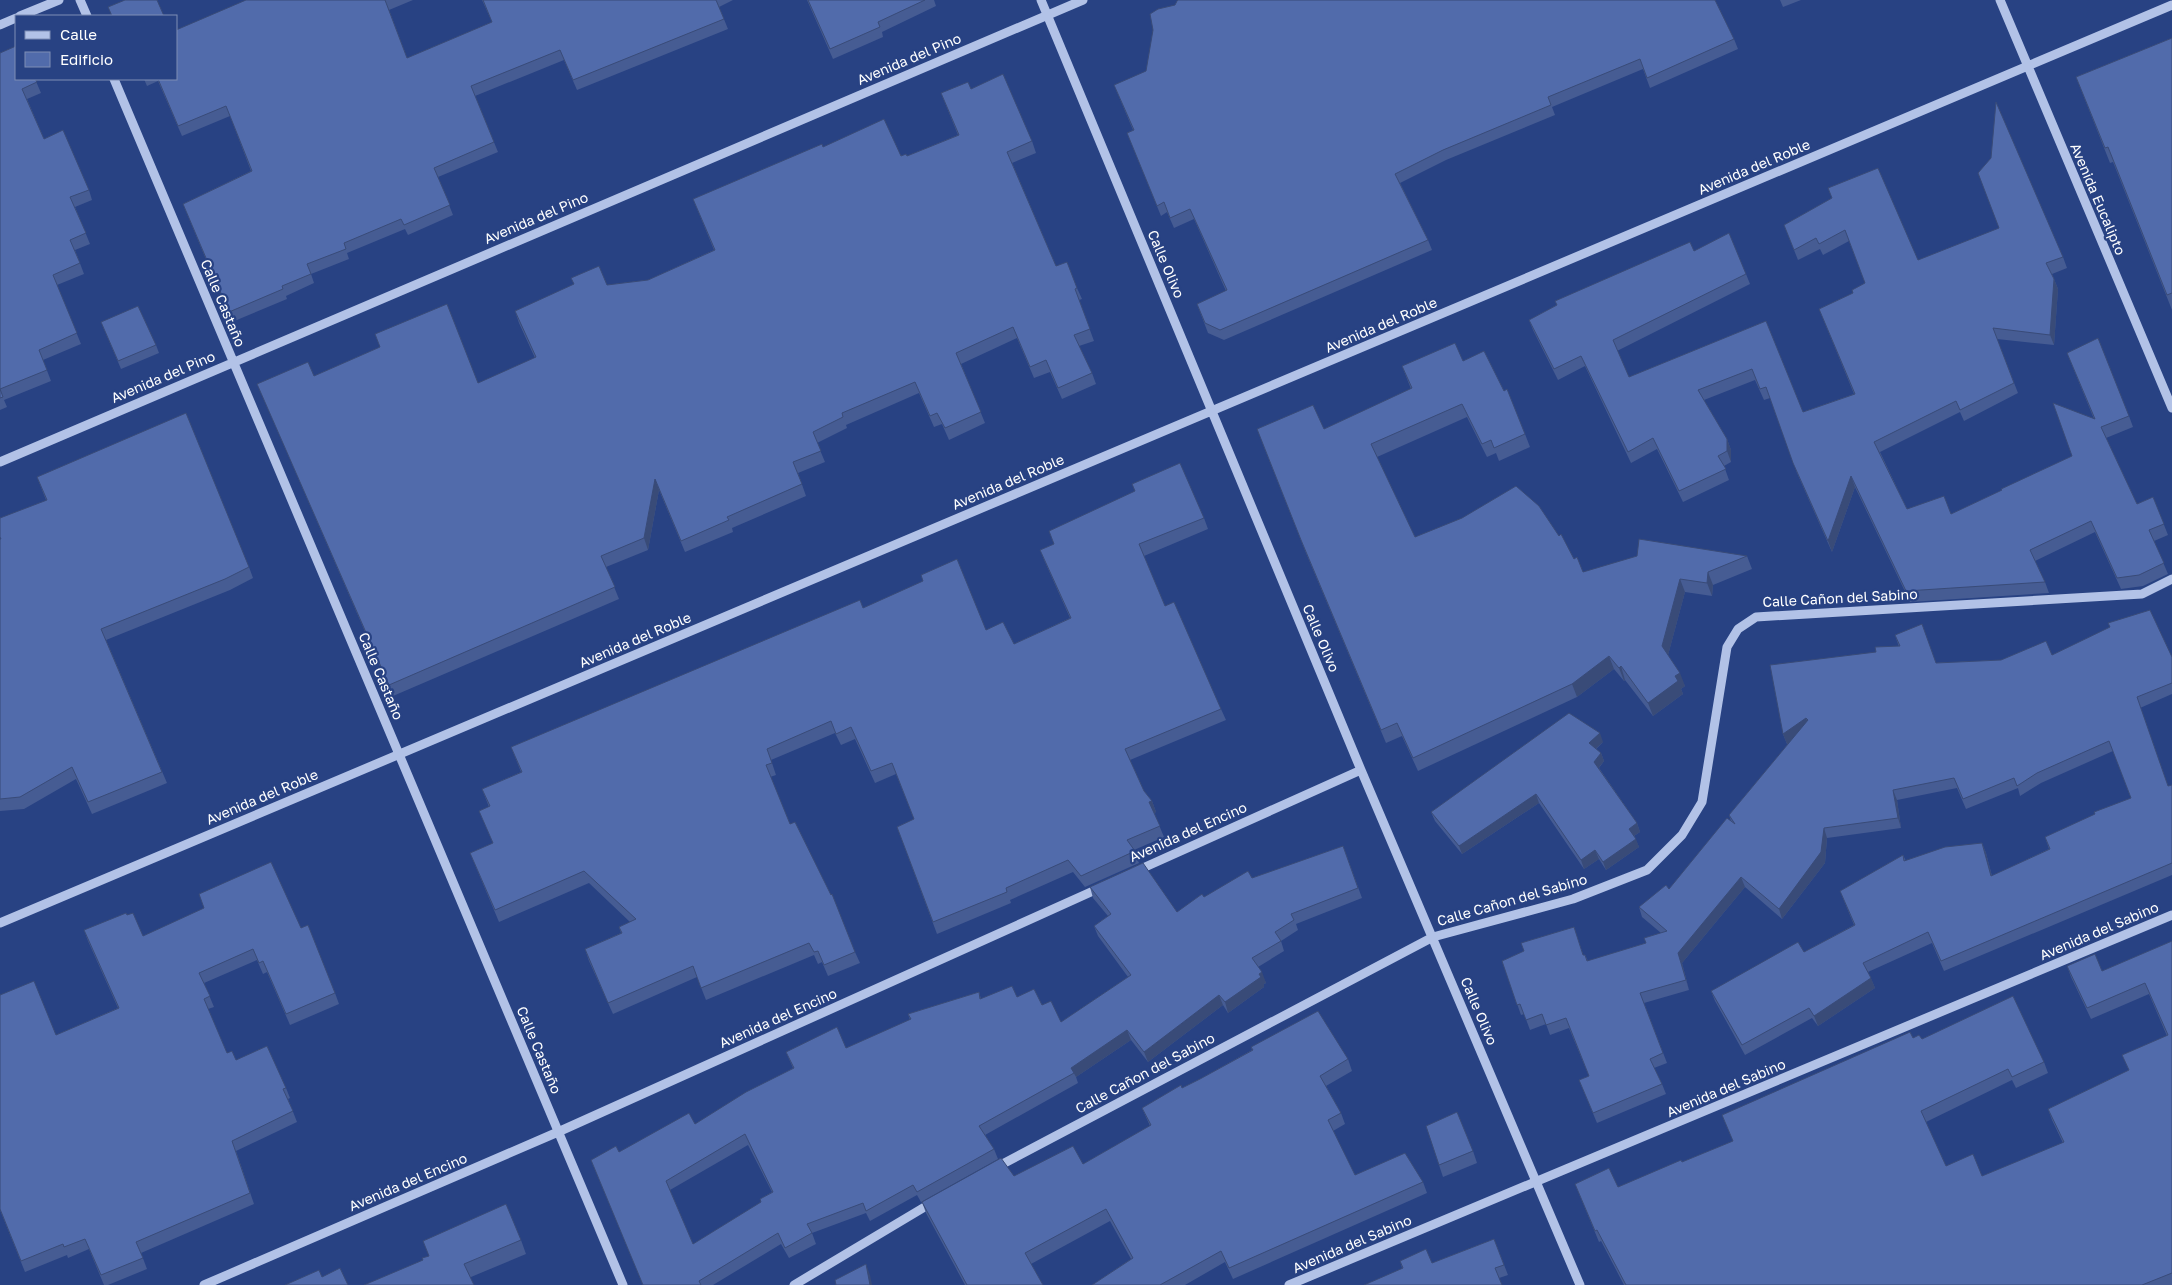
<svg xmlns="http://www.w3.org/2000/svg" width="2172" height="1285" font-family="'Golos Text',sans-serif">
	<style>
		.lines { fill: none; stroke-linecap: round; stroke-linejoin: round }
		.minor { stroke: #b2c2e7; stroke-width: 9 }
		.wall { fill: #465c93; fill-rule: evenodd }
		.shaded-wall { fill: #394b78 }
		.building { fill: #516bab; stroke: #394b78; fill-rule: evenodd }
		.labels { text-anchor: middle; stroke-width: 4.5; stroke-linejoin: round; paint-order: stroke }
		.street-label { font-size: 14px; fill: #fff; stroke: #284283 }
	</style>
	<rect width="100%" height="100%" fill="#284283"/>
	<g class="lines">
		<!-- minor -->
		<path class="minor" d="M80,0l7,16
			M1041,0l320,770 219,515
			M2000,0l172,408
			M20,16l39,-16
			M0,25l16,-7
			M114,79l509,1206
			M0,462l1083,-462
			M1134,872l227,-102
			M0,923l2172,-918
			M995,1168l438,-231 140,-38 74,-29 35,-35 20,-33 25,-155 11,-18 18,-12 386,-23 30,-15
			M204,1285l354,-153 544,-245
			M794,1285l139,-83
			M1289,1285l883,-370"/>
	</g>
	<!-- wall -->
	<path class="wall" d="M246,0h167l-24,10 18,48 85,-36 -10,-22h251l-14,7 9,22 -151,61 -13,-30 -89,36 23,56 -60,25 15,38 -45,20 -3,-6 -58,24 2,6 -38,15 3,9 -28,13 1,3 -55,23 -49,-118 68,-33 -21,-55 -48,20 -24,-55 -11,5 -3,-7h32z
		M807,0h127l2,6 -54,26 1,5 -50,22z
		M1780,0h21l-18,7z
		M2172,38v272l-59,-148 -3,1 -34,-86z
		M1734,39l4,10 -88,39 -7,-19 -91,38 3,8 -109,45 -46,23 28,57 4,10 -208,90 -16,-7 -11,-29 29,-13 -32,-72 -20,9 -7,-16 -6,4 -34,-83 6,-3 -19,-45z
		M0,53l35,26 6,14 -14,6 17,40 45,51 3,10 -17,7 15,37 -15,6 9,24 -27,11 24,59 -38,16 8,21 -47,19 3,7 -7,3z
		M971,89l61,52 4,12 -24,10 44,103 21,22 5,11 -3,1 15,41 -15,5 13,27 4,11 -34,15 -12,-27 -16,6 -17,-40 -56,26 24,59 -36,17 -7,-16 -8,3 -15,-34 -73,32 1,3 -30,15 8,19 -27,11 8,23 -74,32 1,4 -48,20 -26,-62 -11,60 -42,17 13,32 -226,97 -131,-301 -5,-11 57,-8 66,-29 -5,-13 103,49 57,-25 -16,-35 -4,-12 92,-26 41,-5 66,-30 -21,-51 130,-52 84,9 51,-21 -17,-42z
		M1828,188l90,72 145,-3 4,11 -15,6 6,15 -4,56 -57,-6 21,54 -54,28 -4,-9 -80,40 27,57 44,5 51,-24 70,-34 22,-37 -27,-66 62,63 4,11 -27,11 31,66 16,-7 15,38 -14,6 14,33 -25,12 -22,3 -26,-57 -60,29 10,21 4,11 -139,9 -55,-115 -23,65 -35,-79 -27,-75 -6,2 -9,-20 -51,20 23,39 4,11v12l-7,4 5,14 -46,22 -26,-53 -26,14 -46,-97 -27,14 -25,-50 -4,-10 28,-15 -2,-4 139,-50 52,23 4,10 -133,67 12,26 137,-56 37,91 51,-18 -35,-85 34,-16 12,-10 -16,-42 -26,14 -3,-6 -22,11 -14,-35 48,-27z
		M101,322l55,23 3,8 -38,16z
		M1463,361l62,73 5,13 -31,14 -3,-8 -9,4 -20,-40 -90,40 38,80 159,22 9,13 164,-16 5,13 -39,16 -1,11 -27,-4 -17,63 17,31 -4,3 2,5 -30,22 -28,-36 -1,1 -10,-12 -37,28 -159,74 -16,-35 -16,7 -80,-190 -44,-111 62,-13 87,-40 -9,-23z
		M37,477l212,90 4,11 -23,12 -124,50 61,143 -75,31 -16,-35 -52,30 -24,2v-272l46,-39z
		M1204,518l4,11 -64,27 21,50 56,103 5,11 -96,40 14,31 8,10 4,11 -2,1 10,24 -30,13 5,13 -54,24 -12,-15 -63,28 1,3 -74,31 -40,-107 17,-8 -18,-45 -21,9 -20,-44 -14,6 -6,-12 -64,27 5,15 -6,2 20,47 65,128 5,11 -32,13 -6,-14 -4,2 -4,-9 -108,45 -9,-23 -84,37 -24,-53 -4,-12 36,-16 -2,-6 11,-5 -41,-39 -90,39 -29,-69 23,-10 -14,-32 10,-4 -7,-18 39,-17 -10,-25 352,-139 123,22 28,14 56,-26 -25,-56 -5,-12 14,-6 -5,-13z
		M1895,635l41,28 65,-3 51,-5 120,2v37l-32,14 28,78 4,-1v90l-228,96 -12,-28 -64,29 7,16 -57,38 -6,-8 -67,37 -30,-54 -4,-10 93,-39 50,-27 -14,-34 63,-36 3,6 76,-18 4,10 6,23 57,-27 -4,-12 86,-39 -18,-47 -72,32 -21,13 -2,-8 -52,21 -9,-21 -60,12 4,28 -74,10 -2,25 -43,56 -37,-32 -63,76 7,27 -45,13 23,60 -13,5 8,16 4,10 -69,29 -18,-43 10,-4 -20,-48 -19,7 -4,-11 -16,6 -6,-16 -3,1 -19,-54 22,-10 50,-24 9,28h2l3,6 58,-18 15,-10 -19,-16 -3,-10 30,-18 62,-68 -2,-6 60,-72 -2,1 -4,-10 93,-82 23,-5z
		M1603,742l-7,7 5,4 3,8 -5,7 38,55 3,9 -6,4 5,11 -33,23 -7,-11 -15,10 -45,-66 -77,51 -27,-33 -4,-9z
		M1343,846l19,52 -66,26 2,6 -17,11 3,10 -26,16 8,16 -2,1v3l-36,26 -5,-8 -75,57 -17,-22 -55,37 2,6 -93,52 9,14 4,10 -77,43 -4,-7 -47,26 -4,-8 -54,20 4,11 -27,14 -8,-14 -68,41h-70l-52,-125 28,-8 76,-28 98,-56 -7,-16 60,-4 64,-28 -2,-6 71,-22 2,7 36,-2 25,8 19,17 67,-45 -30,-41 -4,-10 14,-10 -15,-18 -3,-11 87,25 27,-15 48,-19zM748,1145l24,47 -12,7 1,4 -68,41 -23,-54z
		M127,915l16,21 158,-8 34,65 4,11 -49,21 -23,-53 -4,2 -6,-14 -53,23 10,24 -6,2 19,44 9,7 50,28 4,10 -2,1 9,23 -61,29 18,53 -113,49 6,16 -39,16h-4l-15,-36 -21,9 -1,-3 -42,17 -25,-62v-215l56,40 62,-27 -30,-67 -4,-11z
		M2172,941v344h-548l-23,-44 -2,1 -24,-58 43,3 64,-25 51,-21 -11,-26 191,-77 131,24 4,11 -32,15 -4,-8 -86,42 20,44 36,10 81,-33 -11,-23 -4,-11 81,-39 -7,-15 45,-19 -18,-42 -58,25 -20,-42 -4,-11 35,5z
		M1251,1047l97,12 4,12 -26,15 15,27 4,11 -12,7 22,44 68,7 4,11 -194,86 -8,-17 -40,23h-93l39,-26 -21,-38 -79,43 12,21h-78l-39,-72 -4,-11 92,-26 69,-12 67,-38 -8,-18 58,-29 52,-29z
		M1473,1151l4,12 -34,14 -4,-12z
		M1494,1239l14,36 -9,3 -97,-10 -2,-7 32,2z
		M521,1240l5,14 -55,23 -107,8z"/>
	<!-- shaded-wall -->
	<path class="shaded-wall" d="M2054,279l4,10 -4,56 -4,-10z
		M1727,439l4,11v12l-4,-11z
		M1851,476l4,11 -23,65 -4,-11z
		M655,479l4,11 -11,60 -4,-12z
		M1708,572l5,13 -1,11 -5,-13z
		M1680,579l5,13 -18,67 -5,-13z
		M1609,656l5,13 -37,28 -5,-13z
		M1621,666l4,14 -1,1 -5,-13z
		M1680,673l5,13 -4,3 2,5 -30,22 -5,-13 27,-27z
		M1806,718l4,10 -23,16 -4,-10z
		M1600,733l3,9 -11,10 -3,-9z
		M1601,753l3,8 -7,9 -3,-8z
		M1893,790l4,10 4,28 -3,-10z
		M1536,794l3,9 -77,51 -3,-8z
		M1152,801l4,11 -2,2 -5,-12z
		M1637,823l3,9 -8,5 -3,-8z
		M1824,828l3,10 -2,25 -43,56 -3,-10z
		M1636,839l3,8 -33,23 -3,-8z
		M1982,843l4,10 8,33 -3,-10z
		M1595,850l4,9 -15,10 -3,-9z
		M1741,877l4,10 -63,76 7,27 -11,-37z
		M1262,972l4,11 -2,1v3l-36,26 -3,-11z
		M1871,978l4,10 -57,38 -4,-10z
		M1219,995l4,10 -75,57 -4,-10z
		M1127,1030l4,10 -55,37 -5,-9z
		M866,1264l4,11 2,10h-2z"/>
	<!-- building -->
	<path class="building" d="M125,0h32l7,16h-52l-4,-9z
		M246,0h139l22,58 85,-36 -9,-22h233l8,19 -151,61 -13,-30 -89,36 23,56 -60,26 16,37 -46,20 -3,-6 -57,24 2,6 -39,15 4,10 -29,12 1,3 -54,23 -46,-108 69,-33 -26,-65 -48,20 -20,-47h18v-49z
		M808,0h117l-47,22 2,5 -50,22z
		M1178,0h537l19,39 -87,39 -7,-19 -92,38 3,8 -108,45 -48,24 33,66 -208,90 -15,-7 -8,-19 30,-14 -37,-81 -20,9 -6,-16 -7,4 -30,-73 7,-3 -20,-45 32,-14 7,-41 -3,-16 8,-5 17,-4 2,-4z
		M2172,38v255l-5,2 -59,-148 -3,1 -29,-71z
		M16,46v33h19l2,3 -15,7 22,50 19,-9 26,60 -19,7 16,36 -16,7 10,23 -27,12 24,58 -38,17 8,20 -47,19 3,8 -3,1v-345z
		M1003,74l29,67 -25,11 49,114 11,-4 10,26 -2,1 15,40 -16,6 18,38 -34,15 -12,-28 -16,7 -17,-40 -57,26 25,59 -36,16 -8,-15 -7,3 -15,-34 -73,31 1,4 -30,15 8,19 -28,11 9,22 -75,33 2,3 -48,21 -26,-62 -11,59 -43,18 14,31 -226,98 -132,-301 51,-22 6,14 66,-29 -5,-13 72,-30 31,79 58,-26 -21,-46 59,-27 -3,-6 28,-12 8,19 41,-5 67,-30 -22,-51 129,-55 1,3 61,-28 17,37 5,-2 1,2 52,-21 -18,-42 27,-11 3,7z
		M1996,102l67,155 -17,6 8,16 -4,56 -57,-7 21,55 -54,27 -4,-9 -82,41 33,67 37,-13 7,18 51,-24 -1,-1 71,-33 -19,-53 42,16 -28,-66 31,-15 31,78 -28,11 36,77 16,-7 11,27 -15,6 15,33 -25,12 -22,3 -26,-57 -61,29 15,32 -139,9 -55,-115 -23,65 -35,-78 -27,-76 -6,2 -8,-20 -54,21 29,49v12l-9,5 8,13 -47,22 -26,-53 -25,14 -47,-96 -27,13 -25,-49 28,-15 -2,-4 135,-59 4,9 35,-18 17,41 -133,66 16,37 137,-56 37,91 52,-18 -36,-85 34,-16 -1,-3 13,-7 -20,-53 -26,14 -3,-6 -22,12 -10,-25 48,-27 -4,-10 50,-20 40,92 81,-32 -21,-55 13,-15z
		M138,306l18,39 -38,16 -17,-39z
		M1455,343l8,18 21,-10 20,40 3,-2 18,45 -31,14 -3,-8 -9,4 -20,-40 -91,40 44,93 47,-19 54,-32 23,20 20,30 2,-2 13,25 3,-2 6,15 54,-16 2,-17 108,17 -39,16 -1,11 -27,-4 -18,67 18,27 -5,3 3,5 -30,22 -27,-37 -2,2 -10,-12 -37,28 -159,74 -16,-35 -16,7 -80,-190 -44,-111 56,-24 11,24 88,-41 -10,-22z
		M186,413l63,154 -24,12 -124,50 61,143 -74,30 -16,-35 -52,30 -20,2v-260h1l-1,-2v-19l47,-18 -10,-23z
		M1180,463l24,55 -65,26 26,62 9,-4 47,107 -96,40 19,42 8,10 -3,1 11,24 -33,14 8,11 -54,25 -13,-16 -62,28 1,4 -74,30 -36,-95 17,-8 -22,-56 -21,8 -20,-44 -15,7 -5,-13 -64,28 5,14 -6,2 24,59 5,-2 36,73 1,-1 23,58 -31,13 -6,-14 -4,1 -5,-9 -108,45 -8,-22 -85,37 -23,-54 37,-16 -3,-6 17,-8 -52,-48 -89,39 -25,-57 23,-10 -14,-32 11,-5 -8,-17 40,-17 -11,-25 349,-147 3,8 60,-27 -2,-6 36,-16 29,71 17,-8 11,22 57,-26 -31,-68 14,-6 -5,-13 86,-40 -3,-7z
		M2150,610l22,47v26l-35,14 31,89 4,-1v78l-231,98 -13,-29 -65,31 8,15 -57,38 -5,-8 -67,37 -31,-54 87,-49 6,10 51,-27 -15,-34 63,-36 1,6 41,-14 37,-4 9,33 59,-27 -5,-12 50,-23 -1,-2 37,-14 -22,-57 -72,32 -20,13 -3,-8 -51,21 -9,-21 -61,12 5,28 -74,10 -3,24 -42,57 -38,-32 -63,76 8,27 -46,13 23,60 -13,6 12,25 -69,29 -14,-33 10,-4 -23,-58 -20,7 -4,-11 -16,6 -6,-16 -3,1 -15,-44 22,-10 -3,-8 53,-16 9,28h2l2,6 59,-18 -2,-5 23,-7 -28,-24 27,-22 3,4 58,-71 8,6 -6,-9 79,-95 -2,-2 -23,16 -13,-69 106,-13 -1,-5 25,-1 -5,-11 27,-11 14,39 65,-3 45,-19 6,14 58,-28 -2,-4z
		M1569,713l31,20 -11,10 12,10 -7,9 43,61 -8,6 7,10 -33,23 -8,-12 -14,10 -45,-66 -77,52 -28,-34z
		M1343,846l15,42 -67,26 3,6 -19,12 6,9 -29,17 10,14 -3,2 2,3 -36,25 -6,-7 -75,57 -17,-22 -56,38 3,5 -95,53 15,23 -77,43 -4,-7 -47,26 -3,-8 -56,21 5,9 -27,15 -7,-15 -79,48 2,4h-58l-52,-125 25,-14 3,6 70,-39 6,11 51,-32 48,-24 -8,-16 51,-25 9,21 65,-29 -3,-5 71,-22 1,7 32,-13 5,11 17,-8 8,16 9,-4 10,21 70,-47 -37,-49 17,-12 -21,-27 53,-24 34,49 25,-18 2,3 44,-26 4,7zM745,1134l28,58 -13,7 1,3 -68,42 -27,-63z
		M271,862l30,66 7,-3 27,68 -49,21 -23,-53 -4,2 -6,-14 -54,24 11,23 -6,3 23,54 5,-2 4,9 31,-14 19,42 -3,1 10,22 -61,30 18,52 -114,49 7,16 -42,17 -16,-36 -21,8 -1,-3 -42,17 -21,-52v-214l34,-14 22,54 63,-27 -35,-78 42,-17 1,2 6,-2 10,23 61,-28 -5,-14z
		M2172,941v332l-30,12h-516l-29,-55 -2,1 -20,-47 34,-16 9,19 63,-27 1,2 51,-21 -11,-26 188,-83 3,6 6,-3 3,4 91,-43 31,66 -32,15 -4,-8 -87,42 25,55 27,-12 9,22 82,-34 -16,-33 81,-39 -7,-15 46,-20 -23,-52 -58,25 -20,-42 28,-12 7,17z
		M1318,1011l30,48 -28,17 21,37 -13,7 27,55 50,-22 18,29 -194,86 -8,-17 -61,34h-68l41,-27 -27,-49 -81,44 18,32h-76l-45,-83 79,-44 13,18 59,-30 10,18 68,-39 -9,-17 39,-23 1,3 18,-9 53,-29 -2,-3z
		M1457,1112l16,39 -34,14 -13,-39z
		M506,1204l15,36 -57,24 10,21h-110l59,-25 -1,-2 7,-2 -6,-15z
		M1494,1239l10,26 -9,3 7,17h-138l39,-17 -3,-7 26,-12 6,14z
		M866,1264l4,21h-34l-1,-5z
		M340,1268l8,17h-63l34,-15 3,7z"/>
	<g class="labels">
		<!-- street labels -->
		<g class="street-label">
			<text transform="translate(909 59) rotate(-23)" y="5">Avenida del Pino</text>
			<text transform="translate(1754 167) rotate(-23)" y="5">Avenida del Roble</text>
			<text transform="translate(2098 199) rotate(67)" y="5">Avenida Eucalipto</text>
			<text transform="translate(536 218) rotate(-23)" y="5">Avenida del Pino</text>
			<text transform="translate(1166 264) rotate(67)" y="5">Calle Olivo</text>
			<text transform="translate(223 303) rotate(67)" y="5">Calle Castaño</text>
			<text transform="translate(1381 325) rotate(-23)" y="5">Avenida del Roble</text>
			<text transform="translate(163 377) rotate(-23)" y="5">Avenida del Pino</text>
			<text transform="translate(1008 482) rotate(-23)" y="5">Avenida del Roble</text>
			<text transform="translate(1840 598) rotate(-3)" y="5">Calle Cañon del Sabino</text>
			<text transform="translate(1321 638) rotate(67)" y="5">Calle Olivo</text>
			<text transform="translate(635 640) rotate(-23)" y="5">Avenida del Roble</text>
			<text transform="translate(381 676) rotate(67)" y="5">Calle Castaño</text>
			<text transform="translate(262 797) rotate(-23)" y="5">Avenida del Roble</text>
			<text transform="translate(1188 832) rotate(-24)" y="5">Avenida del Encino</text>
			<text transform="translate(1512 900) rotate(-16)" y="5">Calle Cañon del Sabino</text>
			<text transform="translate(2099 931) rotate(-23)" y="5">Avenida del Sabino</text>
			<text transform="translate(1479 1011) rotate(67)" y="5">Calle Olivo</text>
			<text transform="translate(778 1018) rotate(-24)" y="5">Avenida del Encino</text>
			<text transform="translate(539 1050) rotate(67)" y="5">Calle Castaño</text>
			<text transform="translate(1145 1073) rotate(-28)" y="5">Calle Cañon del Sabino</text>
			<text transform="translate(1726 1088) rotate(-23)" y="5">Avenida del Sabino</text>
			<text transform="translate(408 1182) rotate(-23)" y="5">Avenida del Encino</text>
			<text transform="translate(1352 1244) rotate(-23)" y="5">Avenida del Sabino</text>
		</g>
	</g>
	<!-- legend -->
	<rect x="15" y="15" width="162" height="65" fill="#284283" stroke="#7e8eb5"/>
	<rect x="25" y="31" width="25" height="8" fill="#b2c2e7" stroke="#7e8eb5"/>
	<text x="60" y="40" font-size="15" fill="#ffffff">Calle</text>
	<rect x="25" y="52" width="25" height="15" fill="#516bab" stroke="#7e8eb5"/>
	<text x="60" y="65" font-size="15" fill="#ffffff">Edificio</text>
</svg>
